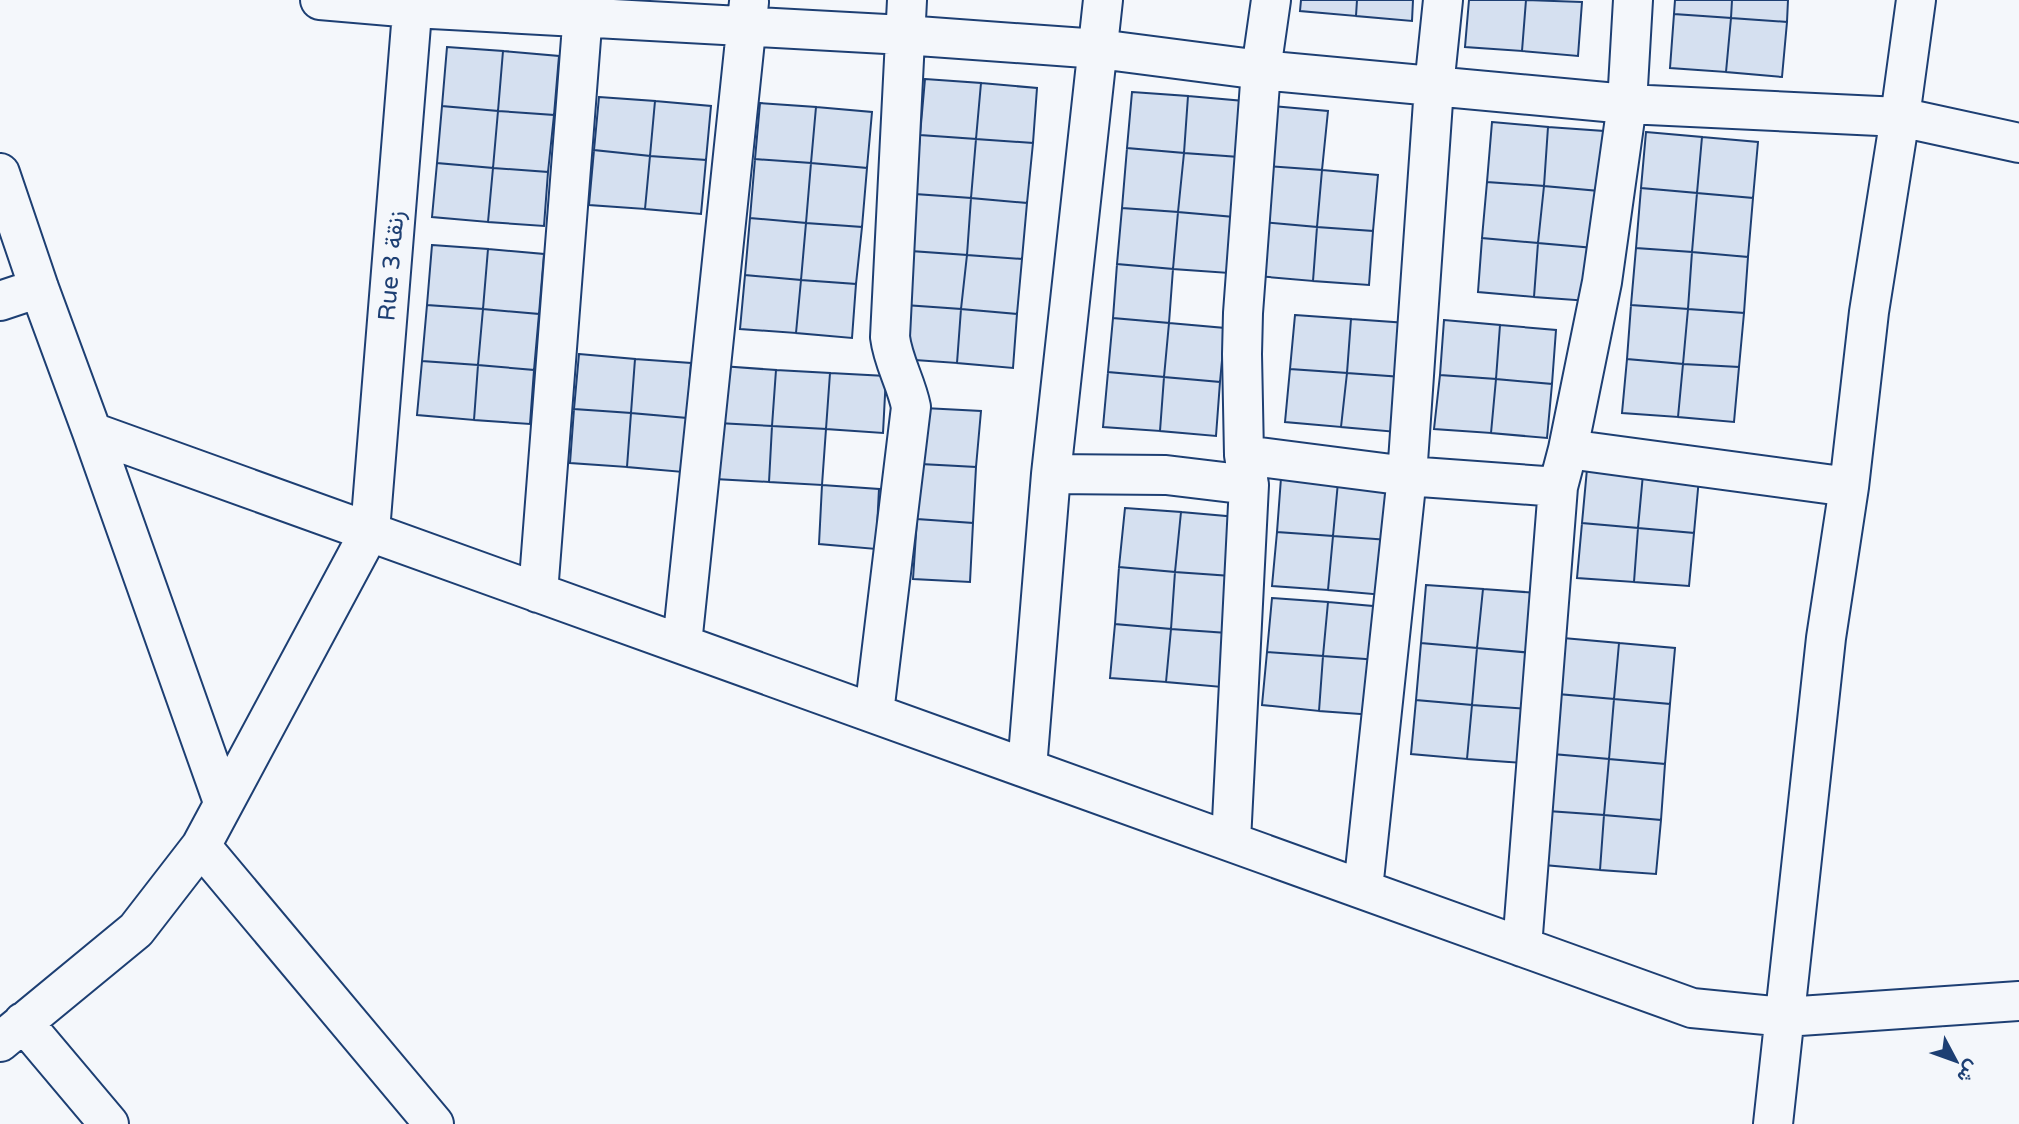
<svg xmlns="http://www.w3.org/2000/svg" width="2019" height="1124" font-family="'Varela Round',Vazirmatn,sans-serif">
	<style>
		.building { fill: #d5e0f0; stroke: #1d3f73; stroke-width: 2 }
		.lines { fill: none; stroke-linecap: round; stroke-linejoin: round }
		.minor-casing { stroke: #1d3f73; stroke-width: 42 }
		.minor { stroke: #f4f7fb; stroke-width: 38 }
		.labels { text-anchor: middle; stroke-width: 5; stroke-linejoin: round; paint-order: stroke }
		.street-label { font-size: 24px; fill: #1d3f73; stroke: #f4f7fb }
	</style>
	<rect width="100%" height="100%" fill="#f4f7fb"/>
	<!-- building -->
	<path class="building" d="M1301,0h56l-1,16 -56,-5z
		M1357,0h56l-1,21 -56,-5z
		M1469,0h57l-4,51 -57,-4z
		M1526,0l56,2 -4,54 -56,-5z
		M1675,0h57l-1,18 -57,-4z
		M1732,0h56l-1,22 -56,-4z
		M1674,14l57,4 -5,54 -56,-4z
		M1731,18l56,4 -5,55 -56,-5z
		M447,47l56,4 -5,60 -56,-5z
		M503,51l56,5 -5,59 -56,-4z
		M925,79l56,4 -5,56 -56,-4z
		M981,83l56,5 -4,55 -57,-4z
		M1132,92l56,4 -4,57 -57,-5z
		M1188,96l56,5 -5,56 -55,-4z
		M599,97l56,4 -5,55 -56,-6z
		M655,101l56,5 -5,54 -56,-4z
		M760,103l56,4 -5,56 -56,-4z
		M442,106l56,5 -5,57 -56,-5z
		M1272,106l56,5 -6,59 -56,-4z
		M816,107l56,5 -5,56 -56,-5z
		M498,111l56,4 -6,57 -55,-4z
		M1492,122l56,5 -4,59 -57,-4z
		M1548,127l56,4 -5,60 -55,-5z
		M1646,132l56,5 -5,56 -56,-5z
		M920,135l56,4 -5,59 -56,-4z
		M1702,137l56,5 -5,56 -56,-5z
		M976,139l57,4 -6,60 -56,-5z
		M1127,148l57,5 -6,59 -56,-4z
		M594,150l56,6 -5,53 -56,-4z
		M1184,153l55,4 -5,60 -56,-5z
		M650,156l56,4 -5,54 -56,-5z
		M755,159l56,4 -5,60 -56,-5z
		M437,163l56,5 -5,54 -56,-5z
		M811,163l56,5 -5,59 -56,-4z
		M1266,166l56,4 -5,57 -56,-5z
		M493,168l55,4 -4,54 -56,-4z
		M1322,170l56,5 -5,56 -56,-4z
		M1487,182l57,4 -6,57 -56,-5z
		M1544,186l55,5 -5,57 -56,-5z
		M1641,188l56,5 -5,59 -56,-4z
		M1697,193l56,5 -5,59 -56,-5z
		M915,194l56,4 -4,57 -56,-4z
		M971,198l56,5 -5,56 -55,-4z
		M1122,208l56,4 -5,57 -56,-5z
		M1178,212l56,5 -5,56 -56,-4z
		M750,218l56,5 -5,57 -56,-5z
		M1261,222l56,5 -4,54 -56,-5z
		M806,223l56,4 -6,57 -55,-4z
		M1317,227l56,4 -4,54 -56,-4z
		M1482,238l56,5 -4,54 -56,-5z
		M1538,243l56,5 -5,53 -55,-4z
		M432,245l56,4 -5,60 -56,-4z
		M1636,248l56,4 -4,57 -57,-4z
		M488,249l56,5 -5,60 -56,-5z
		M911,251l56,4 -6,54 -56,-4z
		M1692,252l56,5 -4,56 -56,-4z
		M967,255l55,4 -5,55 -56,-5z
		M1117,264l56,5 -4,54 -56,-5z
		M745,275l56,5 -5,53 -56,-4z
		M801,280l55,4 -4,54 -56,-5z
		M427,305l56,4 -5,56 -56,-4z
		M905,305l56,4 -4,54 -56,-4z
		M1631,305l57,4 -5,55 -56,-5z
		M483,309l56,5 -5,56 -56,-5z
		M961,309l56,5 -4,54 -56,-5z
		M1688,309l56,4 -5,54 -56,-3z
		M1295,315l56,4 -4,54 -57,-4z
		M1113,318l56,5 -5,54 -56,-5z
		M1351,319l56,4 -5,54 -55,-4z
		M1444,320l56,5 -4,54 -56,-4z
		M1169,323l56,5 -5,54 -56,-5z
		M1500,325l56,5 -4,54 -56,-5z
		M579,354l56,5 -4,54 -57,-4z
		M635,359l56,4 -4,55 -56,-5z
		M1627,359l56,5 -5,53 -56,-4z
		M422,361l56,4 -4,55 -57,-5z
		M1683,364l56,3 -5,55 -56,-5z
		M478,365l56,5 -4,54 -56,-4z
		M721,366l55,4 -4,56 -54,-3z
		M1290,369l57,4 -6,54 -56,-5z
		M776,370l54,3 -4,56 -54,-3z
		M1108,372l56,5 -4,54 -57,-4z
		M830,373l56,3 -3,57 -57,-4z
		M1347,373l55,4 -5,55 -56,-5z
		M1440,375l56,4 -5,54 -57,-4z
		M1164,377l56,5 -4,54 -56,-5z
		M1496,379l56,5 -5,54 -56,-5z
		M924,408l57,3 -5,56 -55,-3z
		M574,409l57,4 -4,54 -57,-4z
		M631,413l56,5 -4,54 -56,-5z
		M718,423l54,3 -3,56 -54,-3z
		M772,426l54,3 -4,56 -53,-3z
		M921,464l55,3 -3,56 -56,-4z
		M1587,469l56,5 -5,54 -56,-5z
		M1643,474l56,4 -5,55 -56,-5z
		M1281,478l57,4 -5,54 -56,-4z
		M1338,482l56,4 -5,54 -56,-4z
		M822,485l57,4 -3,60 -57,-5z
		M1125,508l56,4 -6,60 -56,-5z
		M1181,512l56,5 -6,59 -56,-4z
		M917,519l56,4 -3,59 -57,-3z
		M1582,523l56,5 -4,54 -57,-4z
		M1638,528l56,5 -5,53 -55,-4z
		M1277,532l56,4 -5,54 -56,-4z
		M1333,536l56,4 -5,55 -56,-5z
		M1119,567l56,5 -4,57 -56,-5z
		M1175,572l56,4 -4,57 -56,-4z
		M1426,585l57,4 -6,59 -56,-5z
		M1483,589l55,4 -5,60 -56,-5z
		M1272,598l56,4 -5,54 -56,-4z
		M1328,602l56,5 -5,53 -56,-4z
		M1115,624l56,5 -5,53 -56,-4z
		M1171,629l56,4 -5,54 -56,-5z
		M1563,638l56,5 -5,56 -56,-5z
		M1421,643l56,5 -5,57 -56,-5z
		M1619,643l56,5 -5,56 -56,-5z
		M1477,648l56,5 -5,56 -56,-4z
		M1267,652l56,4 -4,55 -57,-6z
		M1323,656l56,4 -5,55 -55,-4z
		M1558,694l56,5 -5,60 -56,-5z
		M1614,699l56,5 -5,60 -56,-5z
		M1416,700l56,5 -5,54 -56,-5z
		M1472,705l56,4 -5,54 -56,-4z
		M1553,754l56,5 -5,56 -56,-4z
		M1609,759l56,5 -4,56 -57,-5z
		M1548,811l56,4 -4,55 -56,-5z
		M1604,815l57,5 -5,54 -56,-4z"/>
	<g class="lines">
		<!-- minor casing -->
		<g class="minor-casing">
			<path id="minor" d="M320,0l93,8 491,27 195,14 162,21 366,34 273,13 119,26
				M0,173l39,115 53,144 131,370
				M0,301l39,-13
				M92,432l1600,576 93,9 234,-16
				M1568,449l34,-167 25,-178 6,-104
				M1244,455l-2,-101 1,-41 18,-243 10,-70
				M1051,474l115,1 83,10 -5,-30 163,21 151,11 10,-38 281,38
				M538,593l46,-593
				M682,644l67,-642
				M874,713l37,-306c-5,-25 -18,-45 -21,-70l17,-337
				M1027,768l24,-294 52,-474
				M1231,841l18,-356
				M201,846l233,278
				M1363,889l44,-413 27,-389 9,-87
				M1522,947l36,-460
				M23,1022l86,102
				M0,1042l136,-112 65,-84 169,-315 43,-531
				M1773,1124l53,-486 23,-151 20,-175 31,-195 16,-117"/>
		</g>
		<!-- minor -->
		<use href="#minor" class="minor"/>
	</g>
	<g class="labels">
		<!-- street labels -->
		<g class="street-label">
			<text transform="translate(391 266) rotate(-85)" y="8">Rue 3 زنقة</text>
		</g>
	</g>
	<!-- north arrow -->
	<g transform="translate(1956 1061) rotate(131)" stroke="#f4f7fb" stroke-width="5" paint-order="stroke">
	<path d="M0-5L12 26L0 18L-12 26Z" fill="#1d3f73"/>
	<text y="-10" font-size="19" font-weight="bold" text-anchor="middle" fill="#1d3f73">ش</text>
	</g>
</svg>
